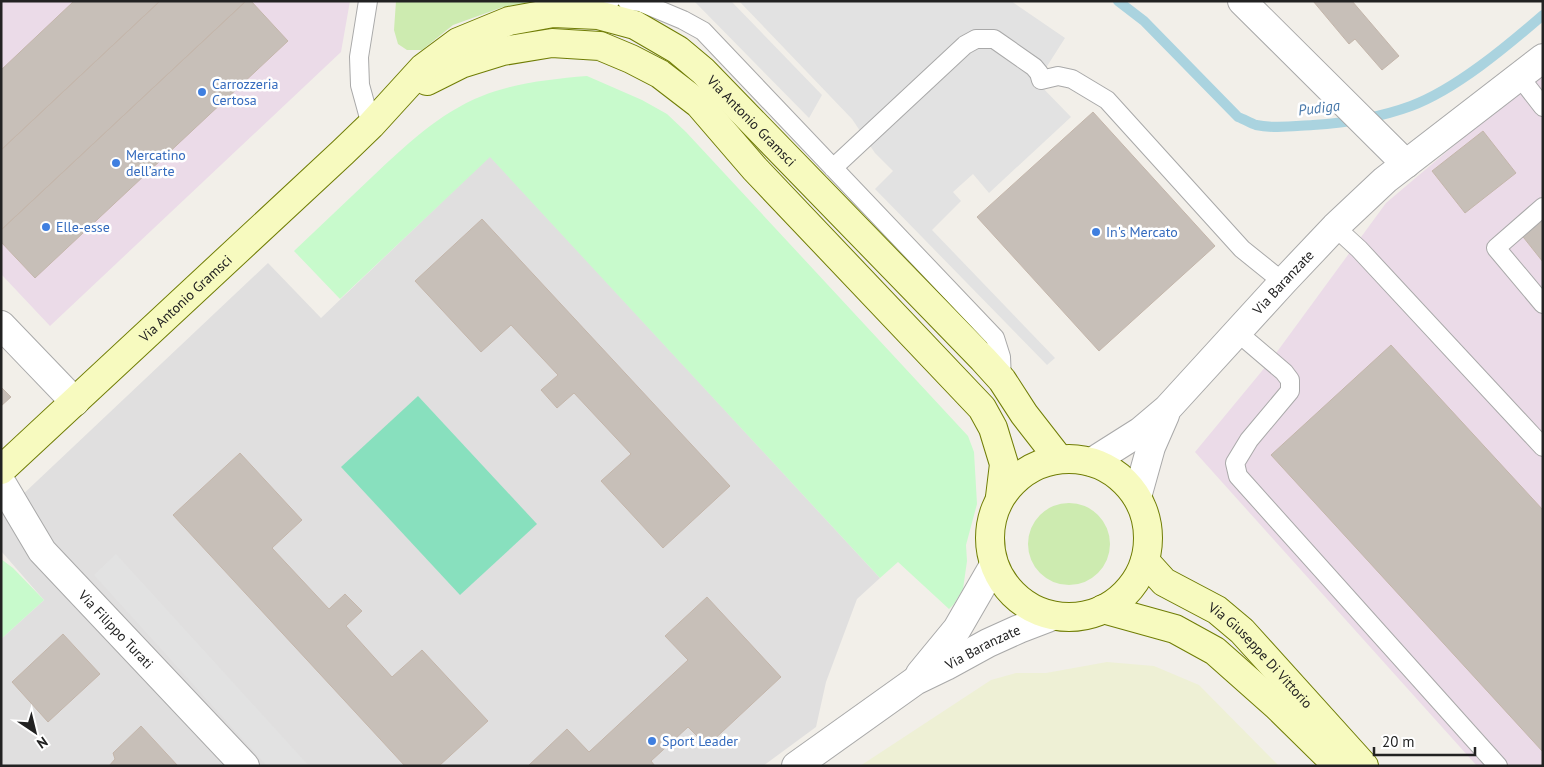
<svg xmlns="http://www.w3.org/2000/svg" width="1544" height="767" font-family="'PT Sans',sans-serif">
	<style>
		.residential { fill: #e0dfdf }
		.industrial { fill: #ebdbe8 }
		.farmland { fill: #eef0d5 }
		.grass { fill: #cdebb0 }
		.park { fill: #c8facc }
		.pitch { fill: #88e0be }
		.parking { fill: #e2e2e2 }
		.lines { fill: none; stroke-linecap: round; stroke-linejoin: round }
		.stream { stroke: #aad3df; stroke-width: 10 }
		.building { fill: #c7bfb8; stroke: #c4b6ab }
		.lane-casing { stroke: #a9a9a9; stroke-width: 20 }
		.street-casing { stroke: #a9a9a9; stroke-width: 30 }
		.secondary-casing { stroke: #707d05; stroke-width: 30 }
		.lane { stroke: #fff; stroke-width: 18 }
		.street { stroke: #fff; stroke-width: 28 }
		.secondary { stroke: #f7fabf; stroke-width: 28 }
		.shop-dot { fill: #3f7fe0; stroke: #fff; stroke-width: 2 }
		.labels { text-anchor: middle; stroke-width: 5; stroke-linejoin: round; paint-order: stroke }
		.shop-label { font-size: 14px; fill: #366cbe; stroke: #fff; text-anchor: start }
		.street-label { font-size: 14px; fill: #222; stroke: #fff }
		.water-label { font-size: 15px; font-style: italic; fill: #4a7aab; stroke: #fff }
	</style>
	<rect width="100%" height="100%" fill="#f2efe9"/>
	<!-- residential -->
	<path class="residential" d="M490,156l390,422 -23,21 -31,83 -10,45 -53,39h-762v-127l43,-39 -43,-49v-36l267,-252 53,55z"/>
	<!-- industrial -->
	<path class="industrial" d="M1,1h349l-9,51 -291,274 -49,-52z
		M1543,70v696h-66l-282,-314 76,-92 115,-157z"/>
	<!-- farmland -->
	<path class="farmland" d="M1107,662l47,4 45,19 80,81h-419l131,-86 25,-7h30z"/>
	<!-- grass -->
	<path class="grass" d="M396,1h145l-38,6 -50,18 -31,25h-15l-9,-6 -4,-14z
		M1028 544a41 41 0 1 1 82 0a41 41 0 1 1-82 0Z"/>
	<!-- park -->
	<path class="park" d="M587,76l55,24 25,14 19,18 282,304 6,16 3,52 -11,41 1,16 -4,28 -9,15 -5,5 -51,-47 -18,16 -390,-421 -150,142 -46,-48c26,-25 52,-49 78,-74 33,-31 67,-64 110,-81 33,-13 69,-17 105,-20z
		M1,559l12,9 31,32 -43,39z"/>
	<!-- pitch -->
	<path class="pitch" d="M418,396l119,128 -77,71 -119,-128z"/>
	<!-- parking -->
	<path class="parking" d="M694,1h37l91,94 -13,23z
		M739,1h272l54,37 -28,44 34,35 -82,76 -16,-19 -20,18 8,9 -29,29 123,128 -8,7 -124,-127 -48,-49 18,-18 -18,-18 -23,-34z
		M116,554l193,212h-42l-173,-191z"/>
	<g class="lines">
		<!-- stream -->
		<path class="stream" d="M1118,1l26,20 94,96c6,2 12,6 18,8 18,4 38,1 57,0 31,-2 68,-8 98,-19 45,-17 95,-59 132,-91"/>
	</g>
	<!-- building -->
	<path class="building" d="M74,1h86l-159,149v-80z
		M160,1h86l-245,229v-80z
		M246,1h5l37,40 -253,237 -34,-36v-12z
		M1313,1h39l47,55 -17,14 -27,-31 -6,5z
		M1093,112l122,134 -116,105 -122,-134z
		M1483,131l33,42 -51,40 -33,-42z
		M1543,217v45l-23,-29z
		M482,219l248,267 -67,62 -62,-67 30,-27 -57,-61 -17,15 -16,-18 17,-15 -47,-50 -30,27 -66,-71z
		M1391,345l152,165v242l-272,-297z
		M1,387l10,10 -10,9z
		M240,453l62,67 -30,28 57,61 16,-15 17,17 -16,15 46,51 30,-27 66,71 -49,45h-34l-232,-251z
		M707,597l74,80 -74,69 -19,-19 -37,34 4,5h-127l39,-37 22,23 99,-92 -23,-24z
		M63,634l37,40 -52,48 -36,-40z
		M141,726l37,40h-69l6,-7 -2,-6z"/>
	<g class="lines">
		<!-- lane casing -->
		<g class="lane-casing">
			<path id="lane" d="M368,1l-9,56 1,28 11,40
				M627,1l13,1 43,18 20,11 292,307 6,19 1,23
				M583,12l12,-7 15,-4
				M1519,76l24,31
				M833,168l132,-123 11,-6h18l40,28 5,6 2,7 17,-4 14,3 35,21 135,149 41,33
				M1543,207l-47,41 47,56
				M1335,227l24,22 184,198
				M1237,332l47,40 6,8v11l-41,49 -14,23 3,13 260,290"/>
		</g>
		<!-- street casing -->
		<g class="street-casing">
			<g id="street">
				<path d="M1242,1l164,163"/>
				<path d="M1,325l74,77"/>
				<path id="s1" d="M1092,462l49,-31 26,-22 116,-127 52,-55 50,-47 158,-122"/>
				<path id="s2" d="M1,482l41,69 203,215"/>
				<path d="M1137,497l14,-50 14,-32"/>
				<path d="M920,674l37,-45 37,-64"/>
				<path id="s3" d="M796,766l119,-85 31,-15 42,-23 31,-14 34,-13"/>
			</g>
		</g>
		<!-- secondary casing -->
		<g class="secondary-casing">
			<g id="secondary">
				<path d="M427,81l34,-17 42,-13 49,-8 48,3 31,13 29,15 39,30 56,65 227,239 11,20 11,36 -4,33"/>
				<circle cx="1069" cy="538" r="79"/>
				<path id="s4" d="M1,470l342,-318 28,-27 52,-57 35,-26 51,-21 44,-8 45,2 37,10 43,25 25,21 280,288 19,21 22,34 35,45"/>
				<path id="s5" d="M1145,561l19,21 53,28 25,21 122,135"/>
				<path d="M1103,609l72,20 40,22 62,55 61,60"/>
			</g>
		</g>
		<!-- lane -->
		<use href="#lane" class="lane"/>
		<!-- street -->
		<use href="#street" class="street"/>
		<!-- secondary -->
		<use href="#secondary" class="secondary"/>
	</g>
	<!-- markers -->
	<g class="shop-dot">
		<circle cx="202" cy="92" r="5"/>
		<circle cx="116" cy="163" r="5"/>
		<circle cx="46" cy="227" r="5"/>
		<circle cx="1096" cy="232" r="5"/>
		<circle cx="652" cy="741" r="5"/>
	</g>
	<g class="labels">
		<!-- shop labels -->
		<g class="shop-label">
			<text x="212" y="89">Carrozzeria<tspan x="212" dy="16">Certosa</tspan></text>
			<text x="126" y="160">Mercatino<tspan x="126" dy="16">dell’arte</tspan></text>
			<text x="56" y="232">Elle-esse</text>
			<text x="1106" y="237">In's Mercato</text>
			<text x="662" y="746">Sport Leader</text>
		</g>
		<!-- street labels -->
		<g class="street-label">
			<text dy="5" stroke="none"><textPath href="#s4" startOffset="962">Via Antonio Gramsci</textPath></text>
			<text dy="5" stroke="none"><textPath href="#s1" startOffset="264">Via Baranzate</textPath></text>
			<text dy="5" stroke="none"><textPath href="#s4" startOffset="252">Via Antonio Gramsci</textPath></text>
			<text dy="5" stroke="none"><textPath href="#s2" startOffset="188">Via Filippo Turati</textPath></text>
			<text dy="5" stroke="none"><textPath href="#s3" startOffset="222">Via Baranzate</textPath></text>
			<text dy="5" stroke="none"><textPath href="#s5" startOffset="151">Via Giuseppe Di Vittorio</textPath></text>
		</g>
		<!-- water labels -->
		<g class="water-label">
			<text transform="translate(1319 108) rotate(-7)" y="5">Pudiga</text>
		</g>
	</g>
	<!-- border -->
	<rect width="1544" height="767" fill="none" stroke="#222222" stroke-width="5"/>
	<!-- north arrow -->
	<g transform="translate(35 732) rotate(145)" stroke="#ffffff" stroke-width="4" paint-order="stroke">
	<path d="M0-4L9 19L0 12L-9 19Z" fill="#222222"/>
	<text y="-8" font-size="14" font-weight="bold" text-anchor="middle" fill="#222222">N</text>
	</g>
	<!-- scale -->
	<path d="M1374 747v8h101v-8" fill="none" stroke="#222222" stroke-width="2.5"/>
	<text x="1382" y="747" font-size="15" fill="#222222" stroke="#ffffff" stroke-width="4" paint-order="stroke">20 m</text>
</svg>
